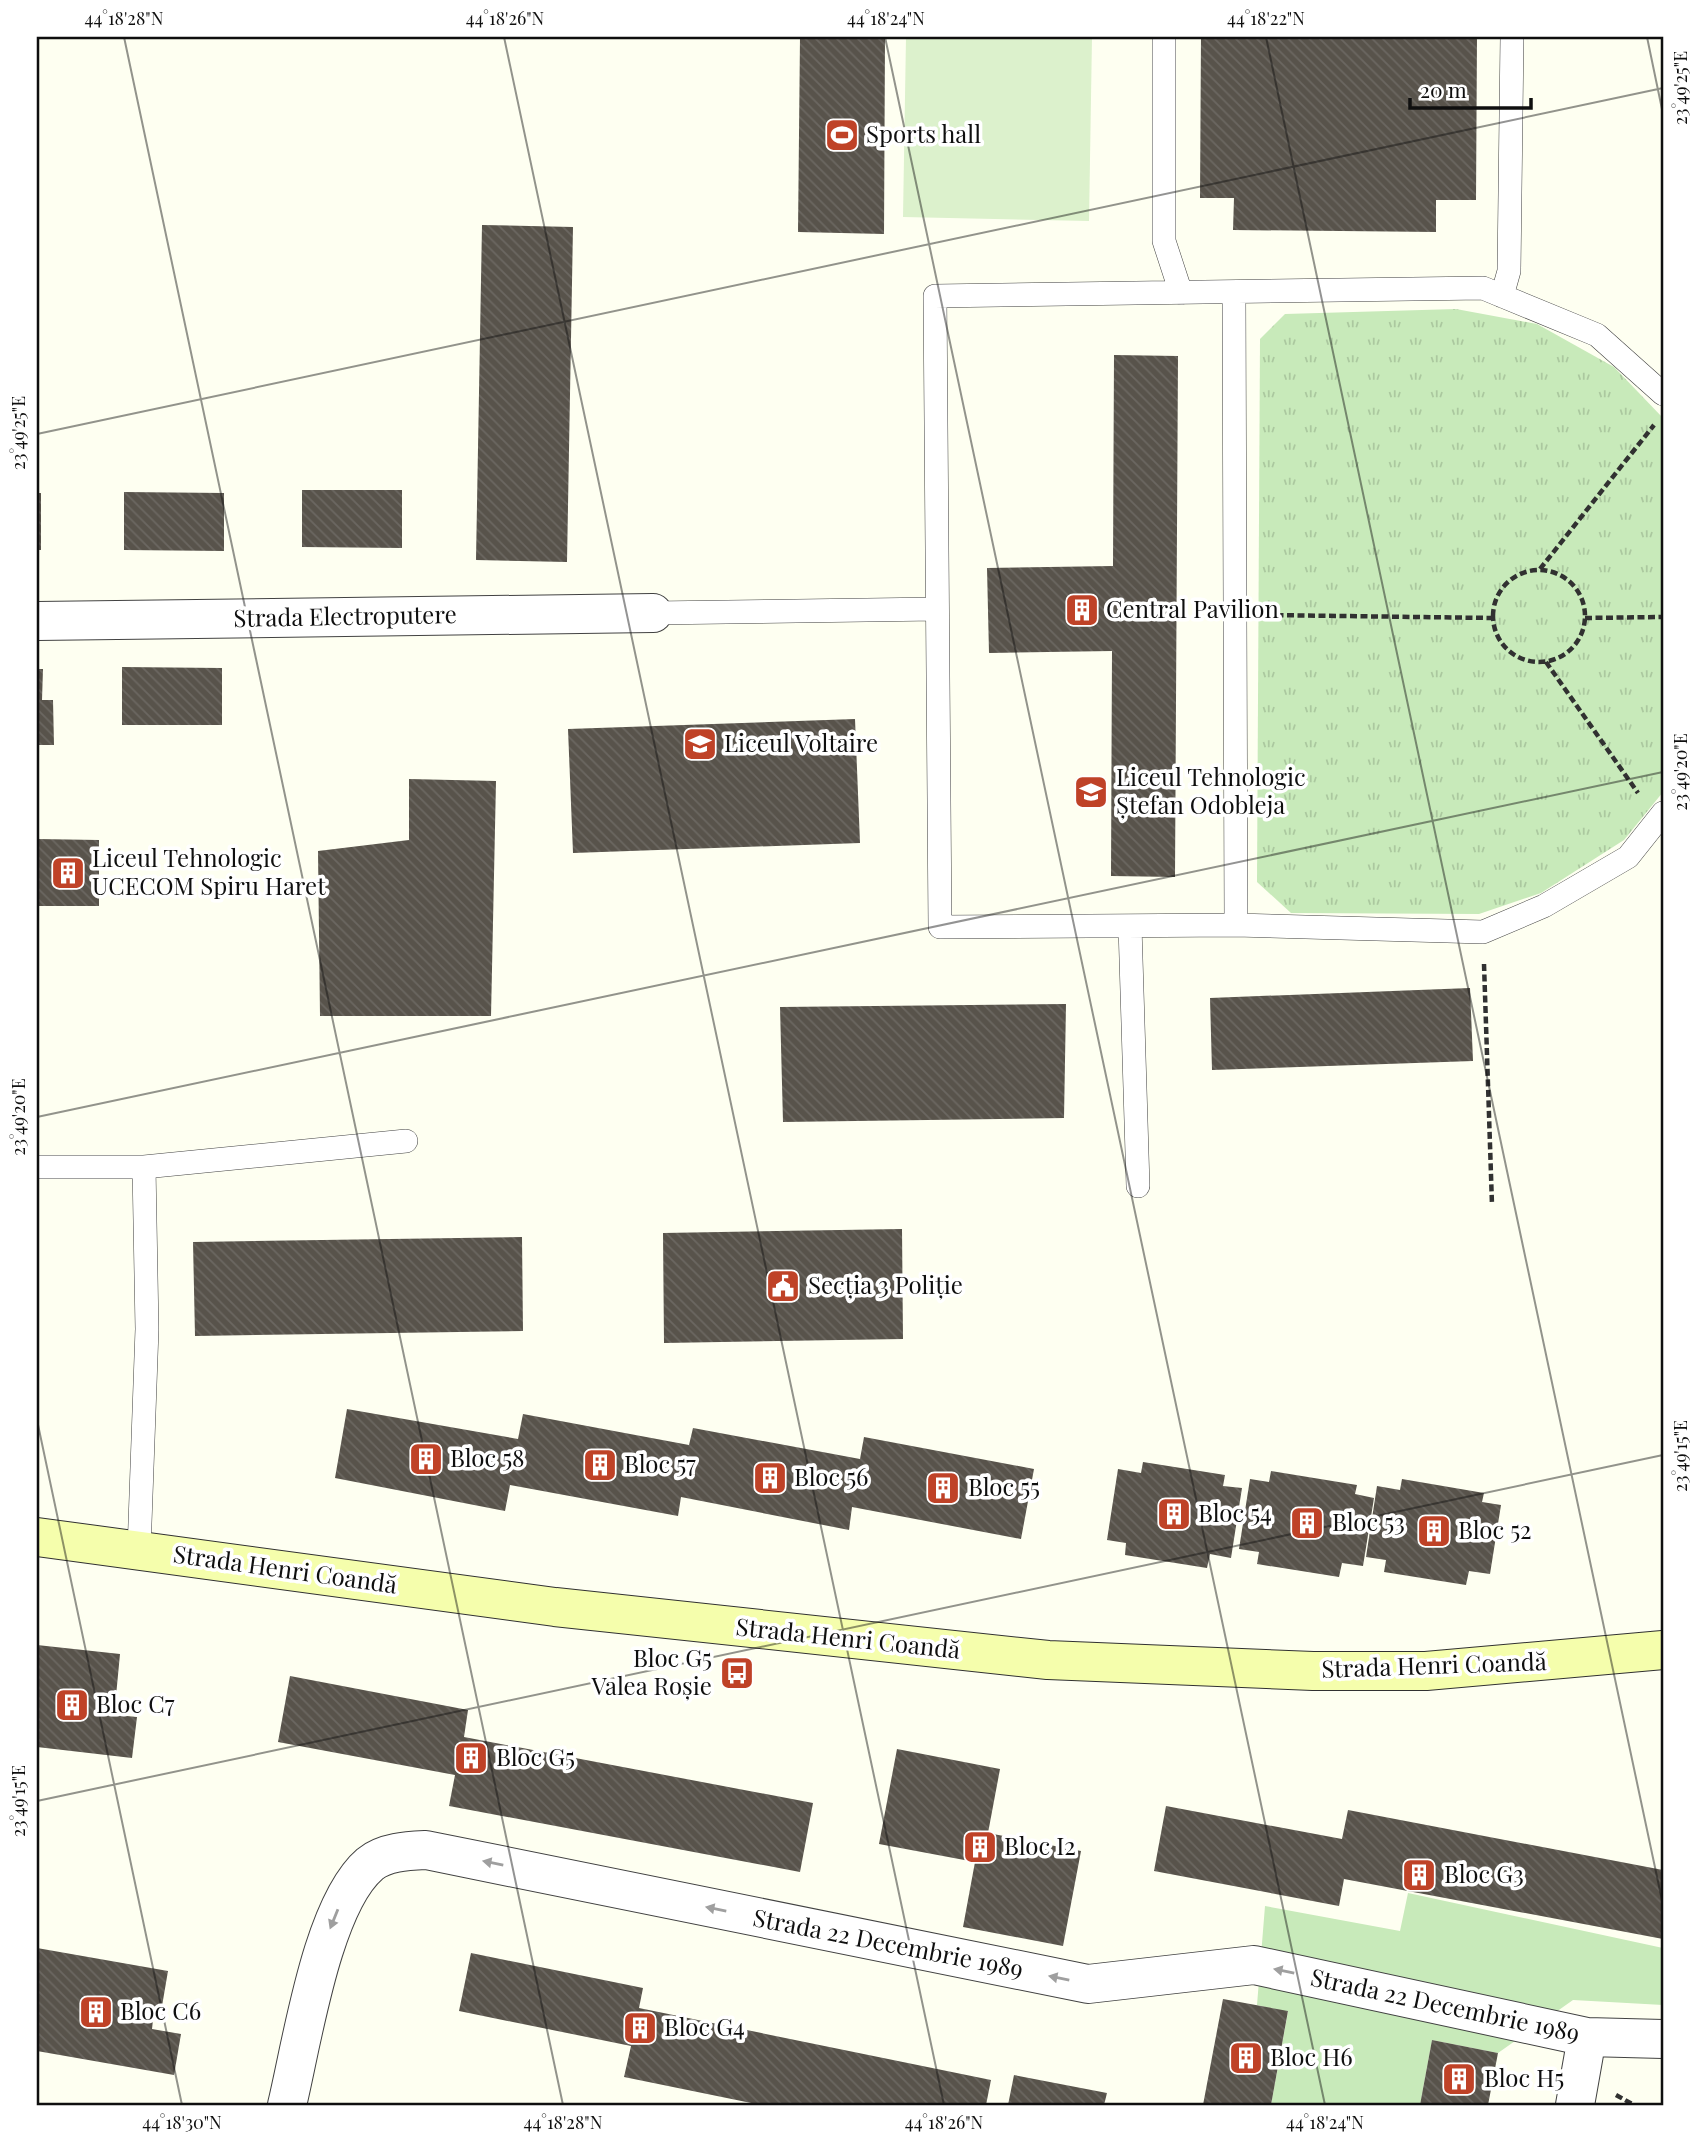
<svg xmlns="http://www.w3.org/2000/svg" width="1700" height="2142" font-family="'Playfair Display',serif">
	<style>
		.grass { fill: #c8eaba }
		.park { fill: url(#park-tufts) }
		.pitch { fill: #dcf1cc }
		.building { fill: url(#building-back-hatch) }
		.lines { fill: none; stroke-linecap: round; stroke-linejoin: round }
		.lane-casing { stroke: #424242; stroke-width: 24 }
		.street-casing { stroke: #424242; stroke-width: 40 }
		.secondary-casing { stroke: #313131; stroke-width: 40 }
		.path { stroke: #313131; stroke-width: 4.5; stroke-dasharray: 7 3.5; stroke-linecap: butt }
		.lane { stroke: #fff; stroke-width: 23 }
		.street { stroke: #fff; stroke-width: 38 }
		.secondary { stroke: #f5feac; stroke-width: 38 }
		.oneway { fill: #9f9f9f }
		.ticks { fill: none; stroke: #0f0f0f; stroke-width: 2; stroke-opacity: 0.45 }
		.labels { text-anchor: middle; stroke-width: 7; stroke-linejoin: round; paint-order: stroke }
		.poi-label { font-size: 24px; fill: #0f0f0f; stroke: #fff; text-anchor: start }
		.street-label { font-size: 24px; fill: #0f0f0f; stroke: #fff }
		.neatline { fill: none; stroke: #0f0f0f; stroke-width: 2.5 }
		.ticks-label { font-size: 18px; text-anchor: middle; fill: #0f0f0f }
	</style>
	<defs>
		<pattern id="park-tufts" width="24" height="20" patternUnits="userSpaceOnUse" patternTransform="scale(1.75)"><rect width="24" height="20" fill="#c8eaba"/><path d="M3 7l-1-3M5 7V3M7 7l1-3M15 17l-1-3M17 17v-4M19 17l1-3" fill="none" stroke="#abc89f"/></pattern>
		<pattern id="building-back-hatch" width="6" height="6" patternUnits="userSpaceOnUse" patternTransform="scale(1.75)"><rect width="6" height="6" fill="#58534b"/><path d="M-1 5l2 2M0 0l6 6M5-1l2 2" fill="none" stroke="#6b6761"/></pattern>
	</defs>
	<rect width="100%" height="100%" fill="#fefff1"/>
	<!-- grass -->
	<path class="grass" d="M1408,1893l255,55v57l-90,-5 -75,53 -66,-13 -12,65h-149l17,-93 -31,-7 8,-99 135,25z"/>
	<!-- park -->
	<path class="park" d="M1456,309l81,15 77,43 49,51v374l-39,48 -83,53 -62,21 -188,-1 -34,-31 3,-543 25,-25z"/>
	<!-- pitch -->
	<path class="pitch" d="M906,37h186l-3,184 -186,-4z"/>
	<!-- building -->
	<path class="building" d="M800,37h85l-1,197 -86,-2z
		M1201,37h276l-1,163h-40v32l-203,-2 1,-32h-34z
		M482,225l91,2 -6,335 -91,-2z
		M1114,355l64,1 -3,521 -64,-1 1,-225 -123,2 -2,-85 126,-2z
		M302,490h100v58l-100,-1z
		M124,492l100,1v58l-100,-1z
		M37,493h4v57h-4z
		M122,667l100,1v57h-100z
		M37,669h6l-1,31h11l1,45h-17z
		M855,719l5,124 -287,10 -5,-124z
		M409,779l87,2 -5,235h-171l-2,-165 91,-11z
		M37,839l62,1v66h-62z
		M1470,988l3,73 -261,9 -2,-72z
		M1066,1004l-2,114 -281,4 -3,-115z
		M902,1229l1,110 -239,4 -1,-110z
		M522,1237l1,94 -328,5 -2,-94z
		M347,1409l171,30 5,-25 166,31 4,-17 167,31 4,-22 170,32 -13,70 -169,-32 -3,23 -168,-33 -3,19 -168,-31 -5,26 -170,-33z
		M1143,1462l82,13 -2,11 19,2 -11,70 -21,-4 -3,14 -82,-13 1,-12 -19,-3 11,-71 23,4z
		M1271,1471l86,14 -2,9 19,4 -11,68 -21,-3 -3,14 -82,-13 2,-12 -20,-3 11,-70 19,3z
		M1402,1479l82,14 -2,9 19,3 -11,69 -21,-3 -3,14 -82,-13 2,-12 -20,-3 11,-71 23,4z
		M37,1645l83,9 -4,42h-7l-2,18 30,3 -5,41 -95,-11z
		M290,1676l178,34 -4,27 349,66 -13,69 -351,-66 6,-31 -177,-33z
		M897,1749l103,20 -12,64 93,18 -18,95 -100,-19 12,-65 -96,-18z
		M1166,1806l176,33 6,-29 315,60v69l-319,-60 -5,27 -185,-35z
		M37,1948l131,23 -7,41 -7,-1 -2,18 29,5 -7,41 -137,-24z
		M471,1953l172,35 -4,20 352,72 -5,25h-225l-137,-28 7,-31 -172,-35z
		M1223,1999l65,12 -17,94h-68z
		M1432,2040l66,13 -10,52h-68z
		M1014,2075l93,18 -3,12h-96z"/>
	<g class="lines">
		<!-- lane casing -->
		<g class="lane-casing">
			<path id="lane" d="M1164,37v204l17,52
				M1234,292l2,633 -296,2 -5,-631 548,-8 114,47 66,59
				M1502,296l7,-25 3,-234
				M653,613l283,-4
				M1236,925l247,7 61,-26 84,-49 35,-44
				M1130,926l8,260
				M37,1167h107l262,-26
				M139,1551l8,-222 -3,-162"/>
		</g>
		<!-- street casing -->
		<g class="street-casing">
			<path id="street" d="M37,621l616,-8
				M287,2105c15,-62 35,-200 83,-241 15,-12 37,-13 56,-14l662,134 166,-19 333,72 76,2
				M1575,2105l12,-68"/>
		</g>
		<!-- secondary casing -->
		<g class="secondary-casing">
			<path id="secondary" d="M37,1537l518,70 493,53 265,11h113l237,-21"/>
		</g>
		<!-- path -->
		<path class="path" d="M1540,569l114,-144
			M1493 616a46 46 0 1 1 92 0a46 46 0 1 1-92 0Z
			M1266,615l227,3
			M1585,618l78,-1
			M1546,662l92,131
			M1484,964l8,241
			M1616,2095l18,10"/>
		<!-- lane -->
		<use href="#lane" class="lane"/>
		<!-- street -->
		<use href="#street" class="street"/>
		<!-- secondary -->
		<use href="#secondary" class="secondary"/>
	</g>
	<!-- one-way arrows -->
	<defs><path id="oneway-solid" d="M-6-.8H1V-3.2L6.5 0L1 3.2V.8H-6Z" transform="scale(1.75)"/></defs>
	<g class="oneway">
		<use href="#oneway-solid" transform="translate(493 1863) rotate(-169)"/>
		<use href="#oneway-solid" transform="translate(716 1909) rotate(-169)"/>
		<use href="#oneway-solid" transform="translate(334 1919) rotate(112)"/>
		<use href="#oneway-solid" transform="translate(1284 1971) rotate(-168)"/>
		<use href="#oneway-solid" transform="translate(1059 1978) rotate(-169)"/>
	</g>
	<!-- ticks -->
	<path class="ticks" d="M124,37l439,2068M504,37l440,2068M885,37l440,2068M1266,37l397,1868M1647,37l16,77M37,434l1626,-346M37,1117l1626,-345M37,1420l145,685M37,1801l1626,-346"/>
	<!-- icons -->
	<defs>
		<g id="stadium-square" transform="scale(1.75)"><rect x="-9" y="-9" width="18" height="18" rx="4" fill="#bf4227" stroke="#fff"/><path d="M0-5a6.5 5 0 1 0 0 10a6.5 5 0 1 0 0-10ZM-3.5-1.8h7v3.6h-7Z" fill="#fff"/></g>
		<g id="building-square" transform="scale(1.75)"><rect x="-9" y="-9" width="18" height="18" rx="4" fill="#bf4227" stroke="#fff"/><path d="M-4-6H4V6H1V3H-1V6H-4ZM-2.5-4.3h1.7v1.8h-1.7ZM.8-4.3h1.7v1.8H.8ZM-2.5-1h1.7V.8h-1.7ZM.8-1h1.7V.8H.8Z" fill="#fff"/></g>
		<g id="school-square" transform="scale(1.75)"><rect x="-9" y="-9" width="18" height="18" rx="4" fill="#bf4227" stroke="#fff"/><path d="M0-5L7-2L0 1L-7-2ZM-4 1L0 2.5L4 1V4Q0 6-4 4Z" fill="#fff"/></g>
		<g id="civic-square" transform="scale(1.75)"><rect x="-9" y="-9" width="18" height="18" rx="4" fill="#bf4227" stroke="#fff"/><path d="M-.6-6.5H3V-4.5H.6V-3L4-1V1h2V6H-6V1h2V-1L-.6-3ZM-1.2 2.5V6h2.4V2.5Z" fill="#fff"/></g>
		<g id="bus-square" transform="scale(1.75)"><rect x="-9" y="-9" width="18" height="18" rx="4" fill="#bf4227" stroke="#fff"/><path d="M-5-6H5V4H4V6H2V4H-2V6H-4V4H-5ZM-3.5-4V0h7V-4ZM-3.5 1.2v1.5H-2V1.2ZM2 1.2v1.5H3.5V1.2Z" fill="#fff"/></g>
	</defs>
	<g fill-rule="evenodd">
		<use href="#stadium-square" x="842" y="135"/>
		<use href="#building-square" x="1082" y="610"/>
		<use href="#school-square" x="700" y="744"/>
		<use href="#school-square" x="1091" y="792"/>
		<use href="#building-square" x="68" y="873"/>
		<use href="#civic-square" x="783" y="1286"/>
		<use href="#building-square" x="426" y="1459"/>
		<use href="#building-square" x="600" y="1465"/>
		<use href="#building-square" x="770" y="1478"/>
		<use href="#building-square" x="943" y="1488"/>
		<use href="#building-square" x="1174" y="1514"/>
		<use href="#building-square" x="1307" y="1523"/>
		<use href="#building-square" x="1434" y="1531"/>
		<use href="#bus-square" x="737" y="1673"/>
		<use href="#building-square" x="72" y="1705"/>
		<use href="#building-square" x="471" y="1758"/>
		<use href="#building-square" x="980" y="1847"/>
		<use href="#building-square" x="1419" y="1875"/>
		<use href="#building-square" x="96" y="2012"/>
		<use href="#building-square" x="640" y="2028"/>
		<use href="#building-square" x="1246" y="2058"/>
		<use href="#building-square" x="1459" y="2079"/>
	</g>
	<g class="labels">
		<!-- poi labels -->
		<g class="poi-label">
			<text x="866" y="143">Sports hall</text>
			<text x="1106" y="618">Central Pavilion</text>
			<text x="724" y="752">Liceul Voltaire</text>
			<text x="1116" y="786">Liceul Tehnologic<tspan x="1116" dy="28">Ștefan Odobleja</tspan></text>
			<text x="92" y="867">Liceul Tehnologic<tspan x="92" dy="28">UCECOM Spiru Haret</tspan></text>
			<text x="808" y="1294">Secția 3 Poliție</text>
			<text x="450" y="1467">Bloc 58</text>
			<text x="624" y="1473">Bloc 57</text>
			<text x="794" y="1486">Bloc 56</text>
			<text x="968" y="1496">Bloc 55</text>
			<text x="1198" y="1522">Bloc 54</text>
			<text x="1332" y="1531">Bloc 53</text>
			<text x="1458" y="1539">Bloc 52</text>
			<text x="712" y="1667" text-anchor="end">Bloc G5<tspan x="712" dy="28">Valea Roșie</tspan></text>
			<text x="96" y="1713">Bloc C7</text>
			<text x="496" y="1766">Bloc G5</text>
			<text x="1004" y="1855">Bloc I2</text>
			<text x="1444" y="1883">Bloc G3</text>
			<text x="120" y="2020">Bloc C6</text>
			<text x="664" y="2036">Bloc G4</text>
			<text x="1270" y="2066">Bloc H6</text>
			<text x="1484" y="2087">Bloc H5</text>
		</g>
		<!-- street labels -->
		<g class="street-label">
			<text transform="translate(345 617) rotate(-1)" y="8">Strada Electroputere</text>
			<text transform="translate(285 1570) rotate(8)" y="8">Strada Henri Coandă</text>
			<text transform="translate(848 1639) rotate(6)" y="8">Strada Henri Coandă</text>
			<text transform="translate(1434 1666) rotate(-2)" y="8">Strada Henri Coandă</text>
			<text transform="translate(888 1944) rotate(11)" y="8">Strada 22 Decembrie 1989</text>
			<text transform="translate(1445 2006) rotate(12)" y="8">Strada 22 Decembrie 1989</text>
		</g>
	</g>
	<!-- border -->
	<rect width="1700" height="2142" fill="none" stroke="#ffffff" stroke-width="77"/>
	<!-- scale -->
	<path d="M1410 98v10h121v-10" fill="none" stroke="#0f0f0f" stroke-width="3.5"/>
	<text x="1420" y="98" font-size="21" fill="#0f0f0f" stroke="#ffffff" stroke-width="5" paint-order="stroke">20 m</text>
	<rect x="38" y="38" width="1624" height="2066" class="neatline"/>
	<g class="ticks-label">
		<text x="124" y="25">44°18'28"N</text>
		<text x="505" y="25">44°18'26"N</text>
		<text x="886" y="25">44°18'24"N</text>
		<text x="1266" y="25">44°18'22"N</text>
		<text transform="translate(1681 88) rotate(-90)" y="6">23°49'25"E</text>
		<text transform="translate(19 433) rotate(-90)" y="6">23°49'25"E</text>
		<text transform="translate(1681 772) rotate(-90)" y="6">23°49'20"E</text>
		<text transform="translate(19 1117) rotate(-90)" y="6">23°49'20"E</text>
		<text transform="translate(1681 1456) rotate(-90)" y="6">23°49'15"E</text>
		<text transform="translate(19 1801) rotate(-90)" y="6">23°49'15"E</text>
		<text x="182" y="2129">44°18'30"N</text>
		<text x="563" y="2129">44°18'28"N</text>
		<text x="944" y="2129">44°18'26"N</text>
		<text x="1325" y="2129">44°18'24"N</text>
	</g>
</svg>
